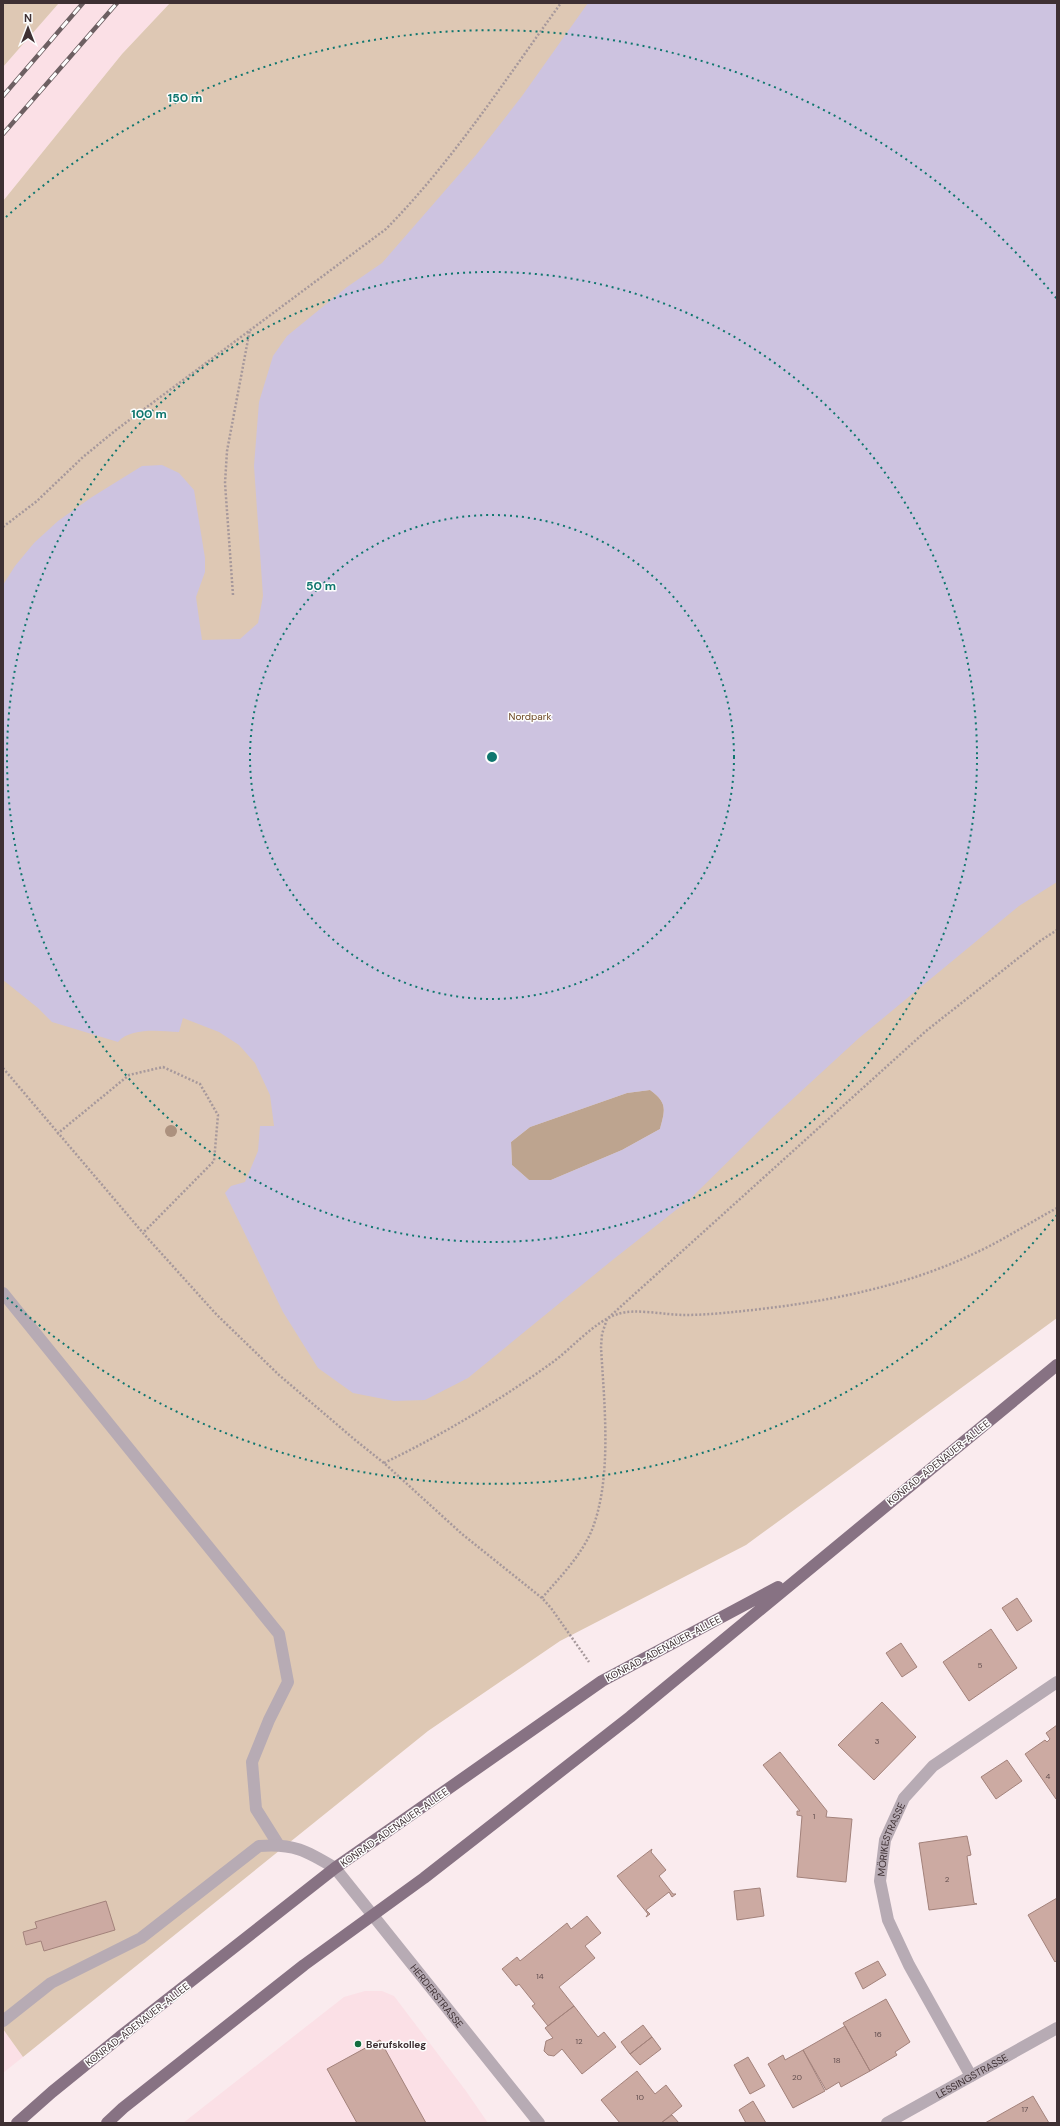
<svg xmlns="http://www.w3.org/2000/svg" width="1060" height="2126" font-family="'DM Sans',sans-serif">
	<style>
		.built { fill: #fbe0e6 }
		.green { fill: #dec8b4 }
		.forest { fill: #bda48f }
		.water { fill: #cdc3e0; fill-rule: evenodd }
		.building { fill: #ccaaa2; stroke: #a3827b }
		.lines { fill: none; stroke-linecap: round; stroke-linejoin: round }
		.path { stroke: #a6989b; stroke-width: 2.5; stroke-dasharray: 2 2; stroke-linecap: butt }
		.minor { stroke: #b7abb4; stroke-width: 12 }
		.major { stroke: #877283; stroke-width: 12 }
		.rail-casing { stroke: #6d5f62; stroke-width: 4.5 }
		.rail { stroke: #fdfdfd; stroke-width: 3; stroke-dasharray: 9; stroke-linecap: butt }
		.tree { fill: #ac917e }
		.ring { fill: none; stroke: #0f766e; stroke-width: 2; stroke-dasharray: 2 4 }
		.poi-dot { fill: #146c3f; stroke: #fdfdfd; stroke-width: 1.5 }
		.labels { text-anchor: middle; stroke-width: 3; stroke-linejoin: round; paint-order: stroke }
		.number-label { font-size: 8px; fill: #624e4f }
		.park-label { font-size: 10px; fill: #6c4723; stroke: #fdfdfd }
		.street-label { font-size: 10px; fill: #3e3033; stroke: #fdfdfd }
		.poi-label { font-size: 10px; font-weight: bold; fill: #3e3033; stroke: #fdfdfd; text-anchor: start }
		.centre { fill: #0f766e; stroke: #fdfdfd; stroke-width: 2 }
		.ring-label { font-size: 12px; text-anchor: middle; font-weight: bold; fill: #0f766e; stroke: #fdfdfd; stroke-width: 3; stroke-linejoin: round; paint-order: stroke }
	</style>
	<rect width="100%" height="100%" fill="#faebee"/>
	<!-- built -->
	<path class="built" d="M59,3h111l-48,51 -119,147v-134z
		M365,1991h17l12,5 72,95 22,32h-305l161,-126z
		M3,2029l20,28 -20,16z"/>
	<!-- green -->
	<path class="green" d="M3,3h56l-56,64z
		M170,3h887v1315l-311,227 -186,96 -132,90 -405,326 -20,-28v-1828l119,-147z"/>
	<!-- forest -->
	<path class="forest" d="M650,1090c18,13 15,20 10,39l-38,21 -71,30h-22l-17,-15 -1,-23 19,-15 97,-34z"/>
	<!-- water -->
	<path class="water" d="M588,3h469v879l-38,24 -160,132 -87,80 -82,81 -80,63 -142,116 -43,22 -31,1 -41,-8 -35,-25 -35,-56 -58,-119 6,-7 14,-4 13,-31 2,-25h14l-4,-31 -15,-32 -16,-18 -20,-13 -36,-14 -4,14c-19,-1 -48,-5 -61,10l-66,-20 -14,-14 -35,-28v-395l12,-19 19,-23 24,-22 34,-24 50,-31 20,-1 17,8 15,17 11,68v14l-9,25 6,43 38,-1 18,-16 5,-27 -9,-130 5,-64 14,-46 14,-20 60,-49 35,-24 94,-108 46,-59zM650,1090c18,13 15,20 10,39l-38,21 -71,30h-22l-17,-15 -1,-23 19,-15 97,-34z"/>
	<!-- building -->
	<path class="building" d="M1017,1598l15,23 -15,10 -15,-23z
		M991,1629l26,39 -48,33 -26,-39z
		M901,1643l16,24 -15,10 -16,-24z
		M882,1702l34,35 -42,43 -36,-35z
		M1057,1725v73l-1,1 -31,-45 20,-14 2,2 3,-3 -4,-6z
		M780,1752l47,59 -1,6 26,2 -6,63 -49,-5 5,-61 -5,-1v-4h3l-37,-46z
		M1007,1760l15,21 -26,18 -15,-22z
		M967,1836l4,19 -4,1 7,47 3,1 -48,6 -10,-67z
		M652,1849l-1,3 15,18 -7,6 14,18h3l-4,3 -3,-5 -23,18 4,4 -4,3 2,-3 -31,-38z
		M760,1888l4,28 -27,4 -3,-29z
		M1057,1898v62l-2,2 -27,-47z
		M106,1901l9,29 -71,21 -3,-10 -15,4 -3,-13 14,-4 -2,-6z
		M587,1916l14,17 -16,13 10,12 -36,29 15,19 -26,20 -16,-20 3,-2 -16,-20 -3,2 -14,-17 15,-12 3,4 47,-38 4,6z
		M878,1961l8,14 -23,14 -8,-16z
		M886,1999l24,43 -15,10 2,3 -27,16 -27,-48z
		M574,2006l24,31 6,-5 12,15 -34,27 -20,-25 -8,7 -6,-1 -4,-4 2,-10 7,-3 -8,-10z
		M643,2025l9,12 -22,17 -9,-12z
		M845,2026l25,45 -29,16 -2,-5 -13,8 -23,-40z
		M652,2037l9,12 -21,16 -10,-11z
		M380,2040l46,83h-69l-30,-54z
		M803,2050l22,41 -32,17 -25,-44 15,-9 2,5z
		M748,2057l17,29 -15,8 -16,-29z
		M637,2071l18,23 11,-9 16,21 -21,17h-41l-19,-23z
		M1033,2096l16,27h-64z
		M753,2101l13,22h-20l-7,-13z
		M672,2115l7,8h-18z"/>
	<g class="lines">
		<!-- path -->
		<path class="path" d="M3,527l34,-26 46,-44 33,-27 270,-201c67,-68 119,-149 175,-226
			M233,595l-8,-112 2,-32 23,-122
			M3,1068l140,165 73,81 63,61 75,64 30,24 78,71 80,64 9,10 38,54
			M57,1134l72,-59 34,-8 37,17 18,31 -4,46 -71,72
			M384,1463c60,-29 116,-63 169,-101 19,-14 42,-41 65,-48 16,-6 48,1 66,1 20,0 40,-2 59,-4 77,-8 159,-23 230,-57 29,-13 56,-31 84,-46
			M542,1598c18,-21 38,-41 49,-66 22,-52 13,-130 10,-185l1,-13 5,-15 319,-288 114,-90 17,-11"/>
		<!-- minor -->
		<g class="minor">
			<path d="M3,1293l276,341 9,48 -19,38 -17,42 4,47 22,35"/>
			<path id="s1" d="M3,2021l48,-38 90,-45 118,-92c34,-3 48,5 76,22l204,255"/>
			<path id="s2" d="M971,2076l-62,-111 -21,-45 -8,-39 5,-41 19,-42 29,-32 124,-84"/>
			<path id="s3" d="M887,2123l170,-95"/>
		</g>
		<!-- major -->
		<path class="major" d="M17,2123l35,-31 69,-56 214,-168 267,-187 176,-94
			M107,2123l16,-15 181,-143 120,-87 206,-161 427,-352"/>
		<!-- rail casing -->
		<g class="rail-casing">
			<path id="rail" d="M3,96l80,-93
				M3,134l114,-131"/>
		</g>
		<!-- rail -->
		<use href="#rail" class="rail"/>
	</g>
	<!-- trees -->
	<circle class="tree" cx="171" cy="1131" r="6"/>
	<!-- distance rings -->
	<g class="ring">
		<circle cx="492" cy="757" r="242"/>
		<circle cx="492" cy="757" r="485"/>
		<path d="M1057 1215A727 727 0 0 1 6 1297M6 217A727 727 0 0 1 1057 299"/>
	</g>
	<!-- markers -->
	<circle class="poi-dot" cx="358" cy="2044" r="4"/>
	<g class="labels">
		<!-- number labels -->
		<g class="number-label">
			<text x="980" y="1668">5</text>
			<text x="877" y="1744">3</text>
			<text x="1048" y="1779">4</text>
			<text x="814" y="1819">1</text>
			<text x="947" y="1882">2</text>
			<text x="540" y="1979">14</text>
			<text x="878" y="2037">16</text>
			<text x="579" y="2044">12</text>
			<text x="837" y="2063">18</text>
			<text x="797" y="2080">20</text>
			<text x="640" y="2100">10</text>
			<text x="1025" y="2112">17</text>
		</g>
		<!-- park labels -->
		<g class="park-label">
			<text x="530" y="720">Nordpark</text>
		</g>
		<!-- street labels -->
		<g class="street-label">
			<text transform="translate(938 1462) rotate(-39)" y="4">KONRAD-ADENAUER-ALLEE</text>
			<text transform="translate(663 1648) rotate(-28)" y="4">KONRAD-ADENAUER-ALLEE</text>
			<text transform="translate(394 1827) rotate(-35)" y="4">KONRAD-ADENAUER-ALLEE</text>
			<text dy="4" stroke="none"><textPath href="#s2" startOffset="260">MÖRIKESTRASSE</textPath></text>
			<text dy="4" stroke="none"><textPath href="#s1" startOffset="556">HERDERSTRASSE</textPath></text>
			<text transform="translate(137 2024) rotate(-38)" y="4">KONRAD-ADENAUER-ALLEE</text>
			<text dy="4" stroke="none"><textPath href="#s3" startOffset="97">LESSINGSTRASSE</textPath></text>
		</g>
		<!-- poi labels -->
		<g class="poi-label">
			<text x="366" y="2048">Berufskolleg</text>
		</g>
	</g>
	<circle cx="492" cy="757" r="6" class="centre"/>
	<g class="ring-label">
		<text x="185" y="102">150 m</text>
		<text x="149" y="418">100 m</text>
		<text x="321" y="590">50 m</text>
	</g>
	<!-- border -->
	<rect width="1060" height="2126" fill="none" stroke="#3e3033" stroke-width="8"/>
	<!-- north arrow -->
	<g transform="translate(28 28)" stroke="#fdfdfd" stroke-width="3" paint-order="stroke">
	<path d="M0-3L7 15L0 10L-7 15Z" fill="#3e3033"/>
	<text y="-6" font-size="11" font-weight="bold" text-anchor="middle" fill="#3e3033">N</text>
	</g>
</svg>
